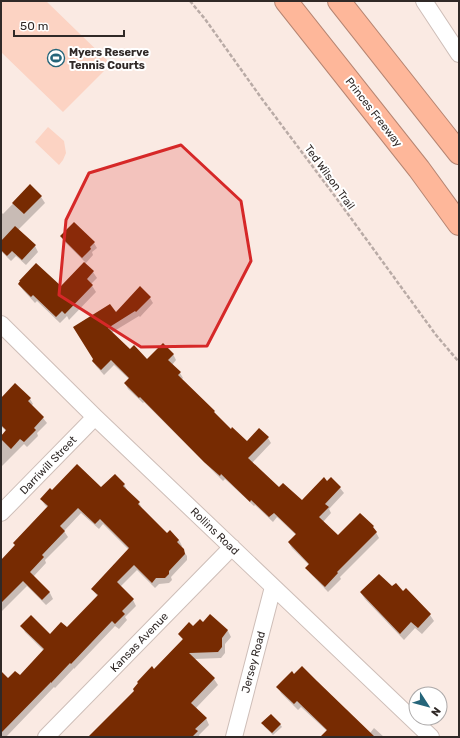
<svg xmlns="http://www.w3.org/2000/svg" width="460" height="738" font-family="Rubik,sans-serif">
	<style>
		.green { fill: #fcd3c3 }
		.shadow { fill: #0003 }
		.building { fill: #772b02 }
		.lines { fill: none; stroke-linecap: round; stroke-linejoin: round }
		.minor-casing { stroke: #cebeb8; stroke-width: 18 }
		.highway-casing { stroke: #b68572; stroke-width: 24 }
		.path { stroke: #b9aba6; stroke-width: 2.5; stroke-dasharray: 4 2; stroke-linecap: butt }
		.minor { stroke: #fff; stroke-width: 16 }
		.highway { stroke: #feb79a; stroke-width: 22 }
		.marked { fill: #d62828; fill-opacity: 0.2; stroke: #d62828; stroke-width: 3; stroke-linejoin: round }
		.labels { text-anchor: middle; stroke-width: 4; stroke-linejoin: round; paint-order: stroke }
		.poi-label { font-size: 11px; font-weight: bold; fill: #302927; stroke: #fff; text-anchor: start }
		.street-label { font-size: 11px; fill: #302927; stroke: #fff }
	</style>
	<rect width="100%" height="100%" fill="#faeae3"/>
	<!-- green -->
	<path class="green" d="M1,1h45l65,63 -48,48 -62,-60z
		M48,127l16,14 2,12 -3,7 -4,5 -24,-23z"/>
	<!-- shadow -->
	<path class="shadow" d="M30,186l11,11 4,6 -27,27 17,16 3,6 -12,13 -10,-9 -5,5 -10,-10v-39l2,2z
		M61,236l33,7 3,5 -5,4 1,3 -8,9 8,8 4,6 -6,6 5,8 -27,28 -2,-4 -7,7 -23,-22 -2,2 -12,-13 -4,-6 42,3 24,-25 -21,-21z
		M150,298l3,5 -13,14 -1,-1 -28,17 19,18 17,9 26,-6 3,6 -4,5 8,8 3,5 -2,2 33,32 3,4 14,14 16,12 21,-4 3,5 -19,20 27,25 23,14 29,-23 9,9 4,5 -15,16 2,4 -8,9 15,15 35,-10 6,11 -39,39 1,2 -13,13 -18,-19 -3,-5 2,-3 -17,-17 -3,-5 7,-8 -19,-18 -4,5 -18,-17 -1,1 -29,-27 -2,2 -79,-79 -1,1 -15,-14 -3,-6 4,-4 -15,-14 -10,10 -8,-9 -3,-5 1,-1 -20,-32 41,-15z
		M1,399h29l3,5 -2,2 12,12 4,5 -10,10 1,3 -11,11 -3,-3 -23,23v-30l6,-5 -6,-6z
		M124,484l3,6v1l12,12 3,5 25,26 3,-2 9,8 3,6 -1,1 6,9v4l-16,17 1,3 -3,3 -10,1 -4,4 -18,-18 -17,17 13,13 3,6 -11,11 2,3 -8,9 -4,-3 -41,43v-1l-19,20 -1,-1 -48,50h-5v-59l7,1 12,-2 24,-26 -19,-19 -3,-6 28,9 17,-6 31,-32 -6,-8 37,-39 -26,-26 -4,5 -18,-16 -17,18 4,6 -23,23 1,3 -13,14 17,16 3,6 -7,6 -19,-19 -26,26v-51l47,-53 -3,-3 -4,-6 11,-8 49,-2z
		M392,588l11,4 27,23 4,6 -12,13 -7,-6 -11,12 -39,-41 -4,-6z
		M210,615l18,16 3,6 -6,7v9l-4,5 -27,1 20,20 4,6 -22,23 10,10 3,7 -10,10 1,2h-110l93,-97 -4,-6 24,-11z
		M278,687l92,46 4,-5 10,9h-55l-2,-6 -26,-24 -3,3 -17,-17z
		M280,724l2,3 -9,8 -9,-9z"/>
	<!-- building -->
	<path class="building" d="M30,184l12,12 -18,18 -12,-11z
		M74,222l21,20 -5,5 1,2 -9,9 -22,-22z
		M15,226l21,19 -14,15 -10,-9 -5,5 -6,-6v-9z
		M84,262l10,9 -7,8 6,6 -28,29 -3,-3 -6,6 -23,-22 -2,2 -13,-13 2,-3h-1l17,-18 25,23z
		M140,286l11,11 -15,15 -1,-1 -27,17 22,21 4,-4 13,14 16,-16 11,11 -6,6 13,12 -3,3 37,36 -1,1 17,17 1,-2 15,14 12,-13 10,9 -21,21 31,29 4,-4 19,17 22,-23 3,4 4,-4 10,10 -16,17 4,3 -10,10 19,18 22,-22 14,13 -1,1 4,5 -40,40 1,1 -13,14 -20,-19 4,-4 -21,-22 8,-8 -22,-21 -5,4 -18,-17 -1,2 -29,-28 -1,2 -16,-14 -64,-65 -1,1 -15,-15 5,-5 -18,-18 -10,10 -9,-9 1,-2 -20,-32 37,-23 6,8z
		M15,383l16,15 -3,3 16,16 -10,11 2,2 -12,12 -4,-3 -9,10 -10,-10v-3l5,-6 -5,-5v-27z
		M77,464l24,23 14,-13 10,10 -2,2 17,16 -2,2 29,29 3,-3 9,10 -2,2 7,7 1,5 -16,17v3l-4,4h-9l-4,5 -18,-18 -17,17 17,17 -12,12 3,3 -10,10 -3,-3 -41,43 -1,-1 -19,20v-1l-50,51v-62l7,7 7,-7 5,4 24,-26 -24,-23 11,-11 19,19 11,-12 6,5 31,-32 -7,-6 38,-41 -29,-29 -5,5 -17,-16 -18,18 5,5 -23,24 2,2 -14,15 20,20 -8,8 -19,-19 -22,22v-43l14,-15 -2,-2 35,-37 -8,-7 10,-11 2,2z
		M379,574l13,12 4,-3 7,8 3,-3 25,26 -13,14 -7,-6 -11,12 -40,-42z
		M210,614l18,16 -6,8v9l-4,5 -29,1 26,25 -24,25 16,15 -12,11 3,2 -6,6h-104l46,-46 -1,-2 5,-6 -1,-1 15,-16 2,3 29,-30 -5,-5 11,-12 4,4 7,-7 3,3z
		M302,666l15,15 58,56h-55l7,-7 -30,-29 -3,3 -18,-17 16,-16 2,3z
		M271,714l10,10 -9,9 -11,-10z"/>
	<g class="lines">
		<!-- minor casing -->
		<g class="minor-casing">
			<path id="minor" d="M424,1l35,53
				M1,324l94,93 336,320
				M1,513l94,-96
				M46,737l186,-190
				M234,737l39,-150"/>
		</g>
		<!-- highway casing -->
		<g class="highway-casing">
			<path id="highway" d="M286,1l133,168 40,55
				M339,1l120,152"/>
		</g>
		<!-- path -->
		<path class="path" d="M190,1l15,18 57,80 75,100 99,136 23,27"/>
		<!-- minor -->
		<use href="#minor" class="minor"/>
		<!-- highway -->
		<use href="#highway" class="highway"/>
	</g>
	<!-- marked area -->
	<path class="marked" d="M181,145l60,56 10,60 -44,85 -66,1 -82,-52 7,-75 23,-47z"/>
	<!-- icons -->
	<defs>
		<g id="stadium-ring" transform="scale(0.9)"><circle r="9.5" fill="#fff" stroke="#25657a" stroke-width="1.5"/><path d="M0-5a6.5 5 0 1 0 0 10a6.5 5 0 1 0 0-10ZM-3.5-1.8h7v3.6h-7Z" fill="#25657a"/></g>
	</defs>
	<g fill-rule="evenodd">
		<use href="#stadium-ring" x="56" y="58"/>
	</g>
	<g class="labels">
		<!-- poi labels -->
		<g class="poi-label">
			<text x="69" y="56">Myers Reserve<tspan x="69" dy="13">Tennis Courts</tspan></text>
		</g>
		<!-- street labels -->
		<g class="street-label">
			<text transform="translate(374 112) rotate(52)" y="4">Princes Freeway</text>
			<text transform="translate(330 177) rotate(54)" y="4">Ted Wilson Trail</text>
			<text transform="translate(48 465) rotate(-46)" y="4">Darriwill Street</text>
			<text transform="translate(215 531) rotate(44)" y="4">Rollins Road</text>
			<text transform="translate(139 642) rotate(-46)" y="4">Kansas Avenue</text>
			<text transform="translate(253 662) rotate(-75)" y="4">Jersey Road</text>
		</g>
	</g>
	<!-- border -->
	<rect width="460" height="738" fill="none" stroke="#302927" stroke-width="4"/>
	<!-- north arrow -->
	<g transform="translate(428 706) rotate(126)"><circle r="19" fill="#ffffff" stroke="#aca9a9"/>
	<path d="M0-3L7 15L0 10L-7 15Z" fill="#25657a"/>
	<text y="-6" font-size="11" font-weight="bold" text-anchor="middle" fill="#302927">N</text>
	</g>
	<!-- scale -->
	<path d="M14 30v6h110v-6" fill="none" stroke="#302927" stroke-width="2"/>
	<text x="20" y="30" font-size="12" fill="#302927" stroke="#ffffff" stroke-width="3" paint-order="stroke">50 m</text>
</svg>
